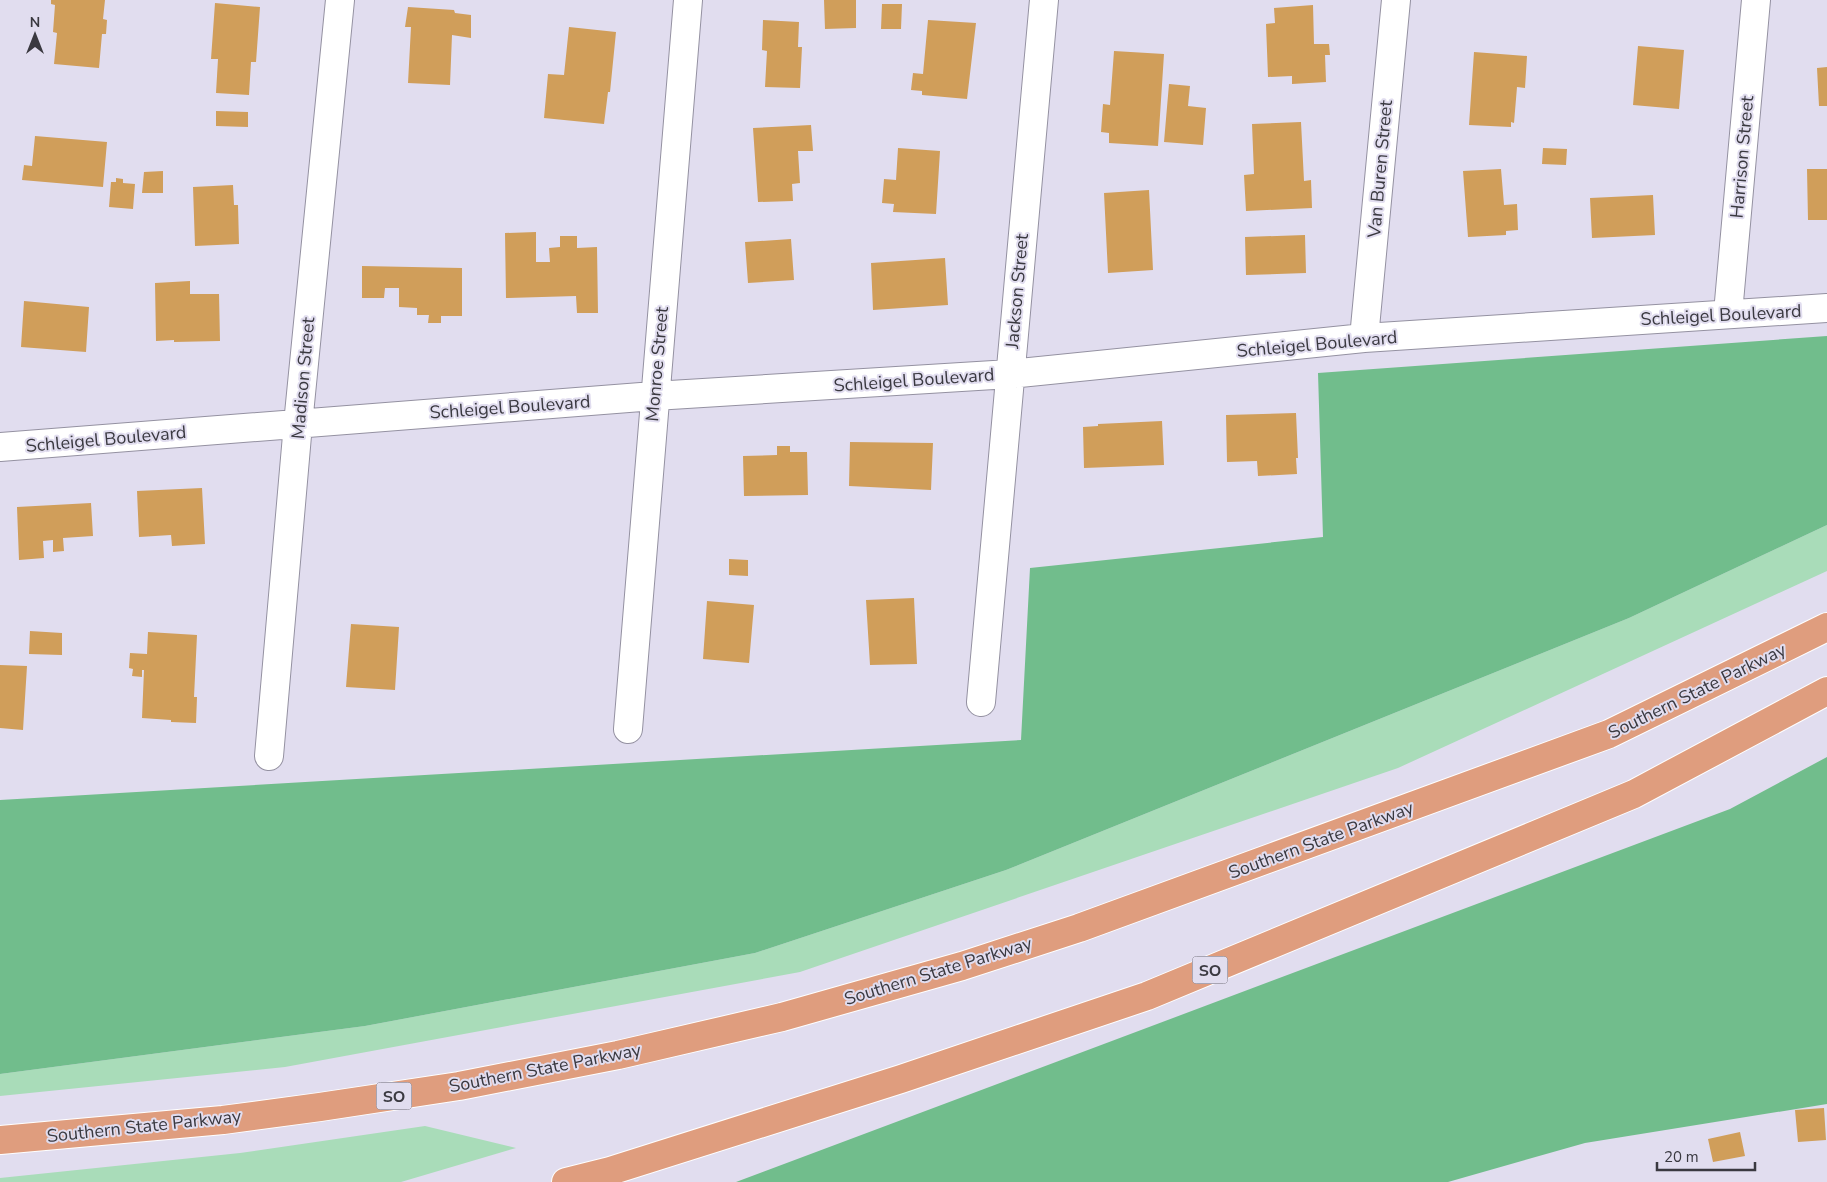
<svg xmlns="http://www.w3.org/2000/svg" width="1827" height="1182" font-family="'Nunito Sans',sans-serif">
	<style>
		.green { fill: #a9dcb9 }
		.forest { fill: #71bd8c }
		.building { fill: #d09e5a }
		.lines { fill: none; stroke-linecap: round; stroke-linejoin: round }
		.minor-casing { stroke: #9491a1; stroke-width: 30 }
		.highway-casing { stroke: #fff; stroke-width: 30 }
		.minor { stroke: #fff; stroke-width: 28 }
		.highway { stroke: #df9d7e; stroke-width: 28 }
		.labels { text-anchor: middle; stroke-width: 4; stroke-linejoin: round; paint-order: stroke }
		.shield { fill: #e1ddef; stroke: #6c6a74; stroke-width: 1 }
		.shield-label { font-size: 16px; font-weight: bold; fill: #3a3940 }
		.street-label { font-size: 18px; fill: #3a3940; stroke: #e1ddef }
	</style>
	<rect width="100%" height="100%" fill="#e1ddef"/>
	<!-- green -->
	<path class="green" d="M1827,525v46l-429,197 -598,204 -515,95 -285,29v-22l365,-48 390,-73 251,-83 623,-252z
		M425,1126l91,22 -115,34h-401v-4l240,-25z"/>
	<!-- forest -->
	<path class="forest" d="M1827,336v189l-198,93 -623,252 -251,83 -390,73 -365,48v-274l1021,-60 9,-172 293,-31 -5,-164z
		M1827,757v347l-242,39 -137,39h-712l994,-373z"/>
	<!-- building -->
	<path class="building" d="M51,0h54l-2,19 4,1 -1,14h-4l-3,34 -45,-4 3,-31 -4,-1 2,-27 -4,-1z
		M824,0h32v28l-31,1z
		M215,3l45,4 -4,55h-5l-2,33 -33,-2 2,-34h-7z
		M882,4h20l-1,25h-20z
		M1313,5l1,39h15l1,11h-5l1,27 -34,2v-8l-24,1 -2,-53 9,-1 -1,-15z
		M408,7l46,3 1,3 16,2v23l-19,-3 -2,50 -42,-2 3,-56h-6z
		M763,20l36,2 -1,25h4l-2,41 -35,-1 2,-36 -5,-1z
		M928,20l48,3 -9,76 -45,-4v-4l-11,-1 2,-17 10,1z
		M569,27l47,5 -6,60h-2l-4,32 -60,-6 4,-44 16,1z
		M1638,46l46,4 -5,59 -46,-4z
		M1114,51l50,3 -6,92 -49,-3v-10l-8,-1 2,-28 7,1z
		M1474,52l53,4 -2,32 -8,-1 -3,36 -3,-1v5l-42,-2z
		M1827,67v39h-8l-2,-38z
		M1169,84l21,2 -2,20 18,2 -3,37 -39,-3z
		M216,111l32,1v15l-32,-1z
		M1301,122l3,59 7,-1 1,28 -66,3 -2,-36 10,-1 -2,-50z
		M811,125l2,26h-15l2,32 -8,1 1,17 -35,1 -5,-74z
		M35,136l72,6 -4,45 -81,-7 2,-15 8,1z
		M898,148l42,3 -4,63 -43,-2 1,-8 -12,-1 2,-24 12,1z
		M1543,148l24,1 -1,16 -24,-1z
		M1501,169l3,36 13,-1 1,26 -12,1v4l-38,2 -5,-66z
		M1807,169h20v51h-19z
		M163,171v22h-21l2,-21z
		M116,178l7,1v4l12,1 -2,25 -24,-2 2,-25h5z
		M233,185l1,20h4l1,39 -44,2 -2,-59z
		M1149,190l4,80 -45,3 -4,-80z
		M1653,195l2,40 -63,3 -2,-40z
		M536,232v30h14l-1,-14 11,-1v-11h17v12l20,-1 1,66h-21l-1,-17 -70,2 -1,-65z
		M1305,235l1,38 -60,2 -1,-38z
		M791,239l3,41 -46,3 -3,-41z
		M945,258l3,47 -75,5 -2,-47z
		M362,266l100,2v48h-21v7h-13l1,-8h-12v-7l-18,-1v-19h-14l-1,10h-22z
		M190,281v13h29l1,47 -46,1v-2l-18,1 -1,-58z
		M24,301l65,6 -3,45 -65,-5z
		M1296,413l2,45h-2l1,16 -39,2 -1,-15 -30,1 -1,-47z
		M1162,421l2,44 -80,3 -1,-41 15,-1v-2z
		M850,442l83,1 -2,47 -82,-4z
		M777,446h13v6h17l1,43 -64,1 -1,-40 34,-1z
		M202,488l3,56 -33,2 -1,-11 -32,2 -2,-46z
		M91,503l2,33 -30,2 1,13 -11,1v-12l-10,1 1,17 -25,2 -2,-53z
		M729,559l19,1v16l-19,-1z
		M914,598l3,66 -47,1 -4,-65z
		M707,601l47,4 -5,58 -46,-4z
		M351,624l48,3 -4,63 -49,-3z
		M30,631l32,2v22l-33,-1z
		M148,632l49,3 -3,62h3l-1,26 -25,-1v-2l-29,-2 2,-48h-2v7l-10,-1 1,-7 -4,-1 1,-15 17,1z
		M0,665l27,1 -4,64 -23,-2z
		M1824,1108l2,32 -28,2 -3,-32z
		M1740,1132l5,24 -32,6 -5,-23z"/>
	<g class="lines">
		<!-- minor casing -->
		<g class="minor-casing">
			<path id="minor" d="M1728,313l28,-313
				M1364,338l32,-338
				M0,447l654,-51 356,-22 354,-36 463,-30
				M981,702l63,-702
				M628,729l60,-729
				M269,756l29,-332 42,-424"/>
		</g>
		<!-- highway casing -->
		<g class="highway-casing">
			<path id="highway" d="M0,1140l223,-20 97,-13 139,-21 159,-31 164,-38 180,-51 117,-38 530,-194 218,-107
				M566,1182l44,-11 291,-92 246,-83 487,-202 193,-103"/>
		</g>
		<!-- minor -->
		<use href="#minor" class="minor"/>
		<!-- highway -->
		<use href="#highway" class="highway"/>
	</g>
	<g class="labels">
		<!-- shield labels -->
		<g class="shield">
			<rect x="1192.5" y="956.5" width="35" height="27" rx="4"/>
			<rect x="376.5" y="1082.5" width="35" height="27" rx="4"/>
		</g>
		<g class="shield-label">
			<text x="1210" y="976">SO</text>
			<text x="394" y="1102">SO</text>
		</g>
		<!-- street labels -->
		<g class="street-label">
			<text transform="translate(1742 157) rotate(-85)" y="6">Harrison Street</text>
			<text transform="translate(1380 169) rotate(-85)" y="6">Van Buren Street</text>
			<text transform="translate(1017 291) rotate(-85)" y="6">Jackson Street</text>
			<text transform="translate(1721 315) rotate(-3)" y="6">Schleigel Boulevard</text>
			<text transform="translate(1317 344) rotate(-5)" y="6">Schleigel Boulevard</text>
			<text transform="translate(657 364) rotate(-85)" y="6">Monroe Street</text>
			<text transform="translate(303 378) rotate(-85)" y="6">Madison Street</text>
			<text transform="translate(914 380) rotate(-4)" y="6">Schleigel Boulevard</text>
			<text transform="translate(510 407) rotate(-4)" y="6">Schleigel Boulevard</text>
			<text transform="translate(106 439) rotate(-5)" y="6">Schleigel Boulevard</text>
			<text transform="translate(1697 691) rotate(-26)" y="6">Southern State Parkway</text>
			<text transform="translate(1321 840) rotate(-20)" y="6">Southern State Parkway</text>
			<text transform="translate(938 971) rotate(-17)" y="6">Southern State Parkway</text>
			<text transform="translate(545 1068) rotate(-11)" y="6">Southern State Parkway</text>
			<text transform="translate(144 1126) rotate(-6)" y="6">Southern State Parkway</text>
		</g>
	</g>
	<!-- north arrow -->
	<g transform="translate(35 35)" stroke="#e1ddef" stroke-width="4" paint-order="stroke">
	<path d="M0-4L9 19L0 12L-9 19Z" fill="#3a3940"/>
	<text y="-8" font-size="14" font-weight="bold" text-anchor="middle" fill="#3a3940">N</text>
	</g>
	<!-- scale -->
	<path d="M1657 1162v8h98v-8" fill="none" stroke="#3a3940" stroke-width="2.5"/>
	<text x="1664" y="1162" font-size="15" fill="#3a3940" stroke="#e1ddef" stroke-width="4" paint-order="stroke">20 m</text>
</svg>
